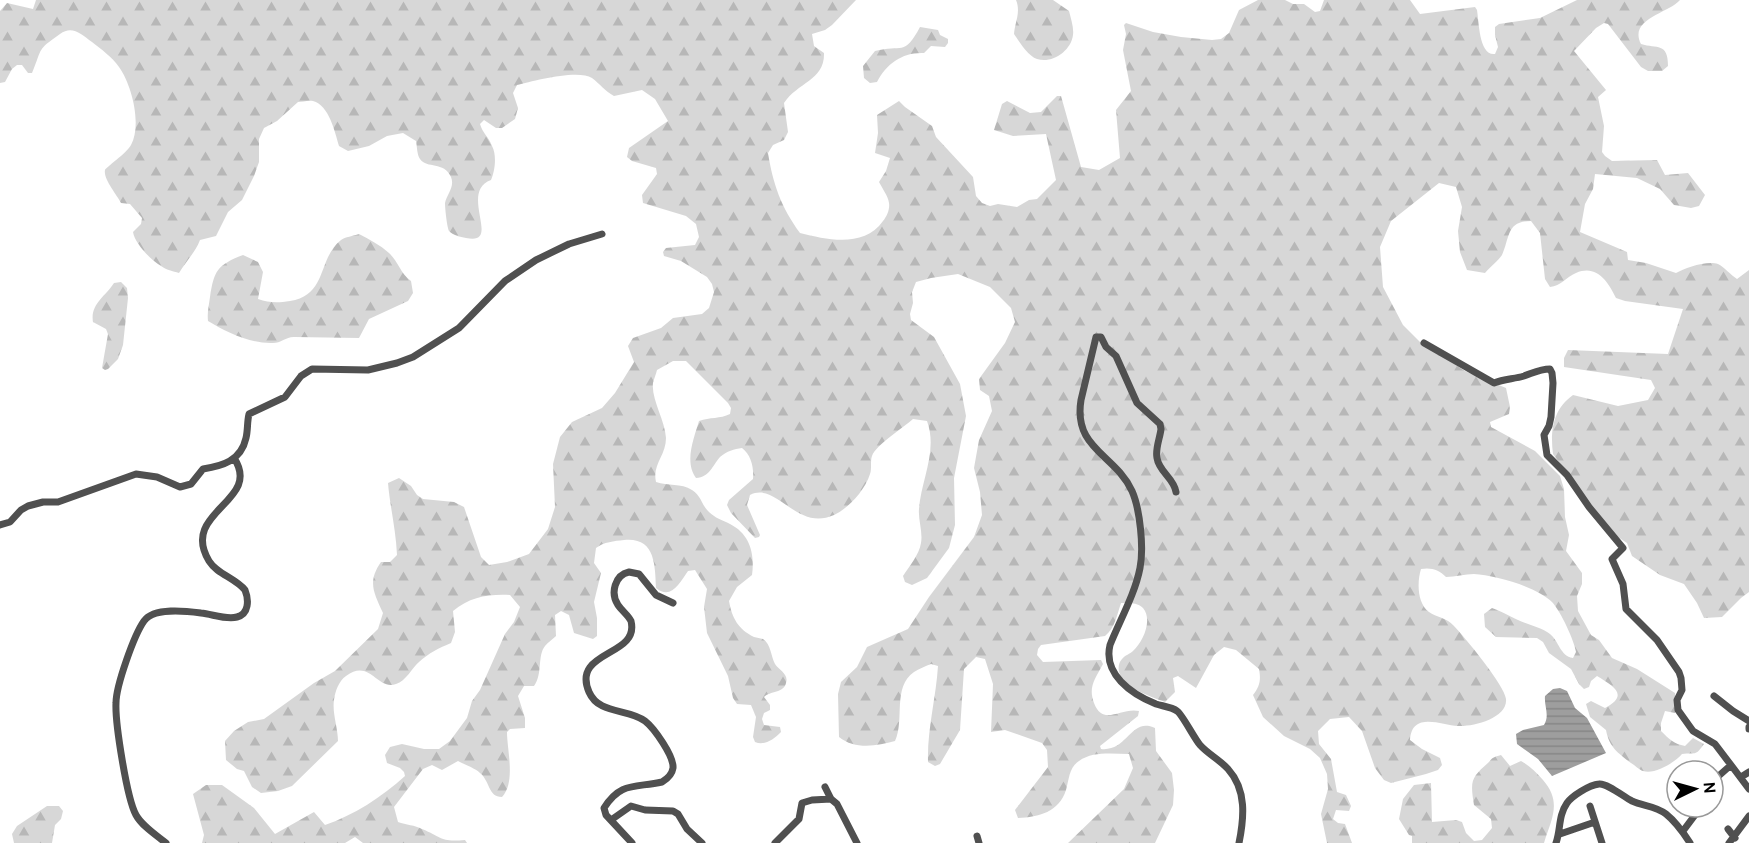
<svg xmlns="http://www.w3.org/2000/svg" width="1749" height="843" font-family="Overpass,sans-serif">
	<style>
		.forest { fill: url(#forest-firs) }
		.water { fill: url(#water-rules) }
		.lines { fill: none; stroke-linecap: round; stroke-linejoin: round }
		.minor { stroke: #505050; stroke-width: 7 }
	</style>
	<defs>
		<pattern id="forest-firs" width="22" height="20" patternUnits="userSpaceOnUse" patternTransform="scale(1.5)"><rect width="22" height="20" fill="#d7d7d7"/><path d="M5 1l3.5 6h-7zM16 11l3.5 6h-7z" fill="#b7b7b7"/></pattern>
		<pattern id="water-rules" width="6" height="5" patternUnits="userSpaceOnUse" patternTransform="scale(1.5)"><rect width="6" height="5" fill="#9e9e9e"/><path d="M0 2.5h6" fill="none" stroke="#868686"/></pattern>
	</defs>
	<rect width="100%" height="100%" fill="#fff"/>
	<!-- forest -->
	<path class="forest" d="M36,0h820l-24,25 -7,5 -13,4 2,12 10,7c1,27 -26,29 -40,50l4,29 -4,8 -11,5 -5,8c5,31 13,54 32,80 28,7 64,15 83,-12 4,-5 7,-12 6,-18 -1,-7 -7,-15 -10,-21l7,-11 4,-13 -15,-5 3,-20 -1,-18 22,-14 6,6 27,19 4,11 37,40 3,19 6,7 8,3 8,-2 19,3 12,-7 8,-1 19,-19 -10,-46 -33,2 -19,-6 8,-26 5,-3 23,12 11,-1 16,-16h4l20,71 18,3 21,-12 -4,-48 15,-19 -8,-41 3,-16 -2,-9 2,-2 27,9 28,5 31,3 9,-1 8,-6 10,-23 19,-10h27l8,4h11l11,8 5,-1 4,-11h86l10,14 55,-7 2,3c2,12 2,46 18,44l3,-7 -3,-12v-8l4,-3 41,-6 37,-18h103c-11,13 -52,19 -39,44 16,5 27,-2 27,22l-6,5h-14l-7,-4 -33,-43 -4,-1 -8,5 -22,23 32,39 -8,7 6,29 -2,26 3,4 7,5 45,-1 8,15 23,-2 17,22 -6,11 -8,2 -17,-3 -14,-16 -23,-11 -42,-4 -2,15 -8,15 -5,28 47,20 1,8 18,3 30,10c9,-5 31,-13 42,-9 6,3 13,11 19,15l12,-9v322l-8,6 -19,19 -18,1 -7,-15 -13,-19 -24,-9 -28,-19 -5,-13 -15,-10 -59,-79c-3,-23 0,-45 20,-59l45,11 30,-6 7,-12 -4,-8 -87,-13v-9l4,-8 100,4 15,-45 -58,-8 -9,-3c-8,-16 -19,-34 -40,-25 -10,4 -15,13 -26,14l-5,-8 -5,-46 -9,-12c-25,0 -21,17 -29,34 -4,6 -12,12 -17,18l-18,-3 -7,-18 -2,-21 4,-24 -6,-20 -17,-4 -48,38 -11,26 3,40 20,38 17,17 45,29 41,17 4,19 -1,7 -19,8 1,5 44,24 25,25 4,13 1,28 4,18 -3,16 16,22v11l-5,12 1,15 13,24 8,5 13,18 25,11 38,24v20l-10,-2 -4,12v8c8,8 13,13 24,15l8,-8 11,6c-9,13 -8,8 -22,10 -7,8 -27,21 -39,17 -4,-1 -8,-6 -12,-8 -13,-10 -22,-16 -25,-33l-16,-13 -4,-13 5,-3 14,7c25,-13 8,-22 -8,-32l-6,5 -2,6 -5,2 -5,-5 -8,-15 -22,-16 -6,-11 -6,-4 -41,-1 -11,-10 -1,-13 8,-6c11,4 17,8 26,12 11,5 23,7 32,14 9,7 10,22 23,24l3,-6c-2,-12 -15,-40 -24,-50 -15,-15 -57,-27 -78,-28 -9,0 -19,3 -28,3 -6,-7 -15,-10 -25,-8 -4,13 -4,34 8,43 7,5 18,6 24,13 11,11 52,61 53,74 2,19 -33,28 -48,27 -17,-1 -46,-15 -48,14l12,9 18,9 2,7 -4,5 -12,4 -35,9 -7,-3 -9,-12 -13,-37 -13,-14 -19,2 -12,12 1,13 12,15 6,33 9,3 5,11 -2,5 -13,-1 -3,9 5,4 7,1 7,19h-25l-6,-29 7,-25 -1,-15 -7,-16 -10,-9 -26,-13 -21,-19 -10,-22c7,-9 8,-15 6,-26l-23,-19 -12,-3 -10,8 -18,33 -18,-12 -5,2 2,14 -10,10c-15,-6 -40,-13 -46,-30 -1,-5 0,-10 3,-13 3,-4 8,-5 11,-8 10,-9 20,-31 10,-43 -6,-6 -15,-5 -22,-5 -4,12 -6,25 -16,33l-64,9 -3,4 -1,6 6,7 58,-2 2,4c-8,15 -15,23 -9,39 9,24 27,4 45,8l-1,5 -38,30 1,3c27,3 29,-32 54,-21l1,23 16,22 2,17 -1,15 -18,38h-87l56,-54 9,-21 -4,-14c-17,0 -36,-3 -50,7 -10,6 -10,19 -13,29 -7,22 -27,27 -48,28l-3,-8 33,-43 -1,-17 -5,-7 -37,-13 -14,2 2,-48 -8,-25 -9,-2 -12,12 -4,61 -20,34 -5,2 -7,-4c-1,-32 8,-64 10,-96l-7,-2c-6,2 -12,5 -17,8 -22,15 -9,48 -19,69 -18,5 -40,9 -56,-4l-1,-43 3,-12 16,-15 10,-20 41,-18 21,-32 45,-60 8,-22 -2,-23 -6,-24 5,-28 13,-29 -3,-15 -9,-6 -1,-11 26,-36 10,-21 -4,-14 -21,-21 -32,-13 -27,4 -15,4 -4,10 1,11 -3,11 1,6 23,17 26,47 6,32 -12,62 1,47 -6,23 -22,30 -15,7 -7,-3 -2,-6c7,-11 16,-21 18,-33 2,-11 -3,-23 -2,-34 2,-29 19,-58 8,-88l-14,-2c-10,9 -37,26 -41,37 -2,5 0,13 -2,18 -5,16 -21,34 -36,41 -38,17 -57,-34 -84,-20l-3,10 13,30 -1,2 -4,1 -24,-25 -4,-8 2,-5 24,-21c1,-12 -2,-24 -11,-31 -8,1 -15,3 -22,9 -8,9 -10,20 -24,21 -12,-16 -2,-40 3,-57 11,-4 21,-2 31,-7l1,-6 -3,-5 -42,-42h-13l-16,9c-1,4 -3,9 -4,13 -2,16 12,37 13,55 0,18 -14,26 -10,44 12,4 25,1 36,8 9,5 10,16 17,22 6,6 13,8 21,12 20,10 25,30 22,51l-15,12 -8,14c3,17 9,28 25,36 3,1 6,1 9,2 8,5 8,18 12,25 4,6 14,10 11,19 -2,10 -16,8 -22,14l6,8v5l-6,3 -2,6 2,6 16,2 1,5c-7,7 -16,14 -26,10l-2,-5 3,-20 -5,-12 -14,-1 -4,-6 -5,-22 -21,-43 -3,-26 3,-18 -12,-19 -7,1c-9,13 -17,29 -32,17 -1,-24 -1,-51 -32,-48 -10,1 -20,2 -28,8l-2,15 7,10 -7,29 3,16v18l-4,3 -19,-6 -5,-18 -8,-4 -6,4 1,21c-3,3 -8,6 -11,10 -8,10 -2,28 -11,40h-10l-6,10 7,22v10l-15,1 -3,3c0,18 9,50 -5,65 -14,0 -12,-16 -22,-24 -5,-5 -15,-8 -22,-12l-16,9 -10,-5 -9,4 -29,38 4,15c8,3 17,3 24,7 22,9 17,13 43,11l2,3h-104l-8,-6 -10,6h-143l2,-8 -11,-41 13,-9h16l32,23 21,26 39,-22 11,13c29,-10 57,-28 80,-49l-1,-4 -4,-4 -13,-5 -2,-8 5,-8 12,-3 22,5h15l11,-8 17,-23 5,-17 8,-11 25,-56 9,-12 6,-15 -10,-12c-22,-1 -40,2 -57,16l2,21 -4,11c-12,5 -22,10 -32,19 -7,6 -13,19 -23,22 -19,7 -26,-26 -50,-8 -7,5 -11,15 -12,24 -2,13 4,28 4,41l-46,45 -14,5 -17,2 -9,-6 -8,-16 -7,-2 -11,-9 -1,-19 9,-10 14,-9 16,-3 50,-36 21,-12 43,-42 5,-16c-9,-20 -16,-31 -2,-51h9l7,-7c-1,-25 -7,-48 -9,-72l11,-5 12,8 6,9 6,4 31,3 10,5 17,50 8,8 18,-3 22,-8 19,-25 7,-22 -2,-43 7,-27 12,-15 30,-14 13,-15 19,-31 -6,-16 5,-8 28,-10 12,-10 29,-4 7,-6 5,-16 -2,-8 -5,-7 -26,-16 -17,-5 -1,-4 3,-4 29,-3 4,-8 -3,-13 -10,-8 -43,-13 -1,-8 15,-21 -1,-6 -24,-7 -5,-4 2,-9 39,-27 -13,-22 -13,-9 -28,6c-9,-5 -14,-12 -22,-18 -14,-9 -59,3 -75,7l-4,8 5,15 -3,11 -13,9h-6l-12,-8 -4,4c3,10 9,13 12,22 5,9 3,25 -1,34 -33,12 12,66 -25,58 -6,-1 -13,-3 -17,-7 -2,-4 -4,-23 -4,-28 2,-9 10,-16 6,-26 -7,-16 -24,-8 -31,-18 -3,-4 -3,-13 -4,-18l-13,-8 -16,3 -18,10 -21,5 -9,-5c-4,-14 -10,-41 -26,-45 -5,-1 -11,1 -15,1l-21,19 -13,7 -5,11v23l-5,14 -12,24 -14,12 -12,24 -16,4c-5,13 -14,21 -21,33 -6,-2 -13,-3 -18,-7 -10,-6 -26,-22 -28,-34l8,-8 1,-6 -12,-14 -9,-1c-4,-8 -18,-24 -16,-33 0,-2 22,-17 26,-25 11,-20 1,-60 -12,-78 -7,-10 -18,-18 -27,-25 -11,-8 -20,-17 -32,-8 -24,17 -17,13 -28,39h-4l-6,-8h-5l-5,4 -7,13 -5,1v-72l7,-8 26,6z
		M1016,0h37l16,11c2,8 5,17 4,24 -2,16 -21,29 -36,24 -9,-3 -18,-18 -23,-25 1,-12 7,-22 2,-34z
		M920,27l18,3 2,5 8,4v4l-3,4 -14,-1 -7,7c-21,-1 -37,10 -47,29l-7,1 -6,-5 -1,-12 12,-15c27,-7 29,6 45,-24z
		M359,234c10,5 21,11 30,19 9,8 11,20 22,28l2,12 -5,8 -39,18 -10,19c-22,0 -43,-1 -64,-1 -8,-1 -14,6 -22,6 -22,1 -47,-11 -65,-22 -1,-9 1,-16 2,-24 4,-26 7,-32 33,-42l15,7 5,10 -5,27c11,4 20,4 32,2 38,-6 27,-42 51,-61 4,-3 12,-4 18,-6z
		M121,282l6,6 1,10 -5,47 -5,14 -10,10 -3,1 -3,-2 6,-34 -2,-5 -13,-7c-3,-18 12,-25 21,-39z
		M1501,755l9,11 11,-5c9,5 15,11 22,19 19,22 9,38 1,63h-132v-7l-3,-1 -10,-16 4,-20 11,-14 17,-2 1,39 24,-2 6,2 4,11 8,8 8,-1 10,-12 -1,-9 -17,-14c-4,-25 -3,-27 15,-43 4,-5 5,-5 12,-7z
		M47,806h12l4,5 -2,8 -6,6 -3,18h-38l-2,-9 5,-8z"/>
	<!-- water -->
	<path class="water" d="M1560,688l7,3 8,17 12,10 19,35 -54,23 -14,-17 -21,-15 -1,-10 7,-4 21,-5c6,-10 0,-18 1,-29l8,-7z"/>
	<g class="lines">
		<!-- minor -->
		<path class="minor" d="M1424,343l70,40c10,-4 20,-4 30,-7 9,-3 16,-7 26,-7l2,4 1,10 -2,34 -2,9 -5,9 3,20 20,20 22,32 34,41 -11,11 11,25 3,25 31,31 22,32 2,6 1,12 -5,10 1,10 15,21 22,13 16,21
			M1176,492c-2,-14 -17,-20 -19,-34 -2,-9 3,-20 4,-29l-1,-5 -23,-21 -21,-47 -10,-9 -5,-10h-5l-15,63c-8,49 34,54 51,91 8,18 12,57 8,77 -5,26 -20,52 -30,77 -7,29 21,49 46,59 6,2 16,3 21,7 5,3 17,27 23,34 8,9 20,15 28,24 19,21 16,49 11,74
			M0,525l10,-3 11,-12 7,-4 15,-4h15l78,-28 21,3 23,10 11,-3 12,-15c19,-3 38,-8 43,-31 2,-8 1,-16 3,-24l36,-17 16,-21 11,-7 56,1 29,-7 16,-6 46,-29 46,-47 31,-21 33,-16 33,-10
			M1714,696l19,15 16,10
			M1749,727v2
			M1741,777l8,-5
			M825,787l6,12 6,5 20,39
			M1713,791l2,-3 -1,-8 17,-15 18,24
			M1590,806l12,37
			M611,820l20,-14 14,4 28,1 5,3 9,15 15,14
			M1728,829l7,9
			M1683,831l18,-24
			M1560,834l35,-12
			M977,836l2,7
			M166,843c-10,-8 -24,-17 -30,-28 -9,-16 -21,-92 -20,-112 0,-17 18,-68 28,-82 10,-14 42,-10 57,-8 11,1 25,7 36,4 12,-3 12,-17 8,-27 -10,-12 -28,-16 -36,-29 -30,-50 54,-59 25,-103
			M632,843l-26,-28 -2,-7c17,-27 32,-20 58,-26 5,-3 10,-7 11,-14 1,-12 -19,-40 -28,-47 -17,-13 -46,-6 -56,-29 -18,-42 51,-35 42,-71 -3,-6 -9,-10 -13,-16 -8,-12 -3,-30 11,-33l10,2 17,21 17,8
			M775,843l24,-24 3,-16 10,-3 19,-1
			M1556,843c5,-14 2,-27 11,-40 5,-7 22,-18 32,-19 8,-1 25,13 33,17 11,5 24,5 34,13 10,8 17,18 24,29
			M1729,843l20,-27"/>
	</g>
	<!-- north arrow -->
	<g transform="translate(1695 789) rotate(85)"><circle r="28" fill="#ffffff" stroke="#999999" stroke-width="1.5"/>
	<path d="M0-4.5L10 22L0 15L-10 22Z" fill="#000000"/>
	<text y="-9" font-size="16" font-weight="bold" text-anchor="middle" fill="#000000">N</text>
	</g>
</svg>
